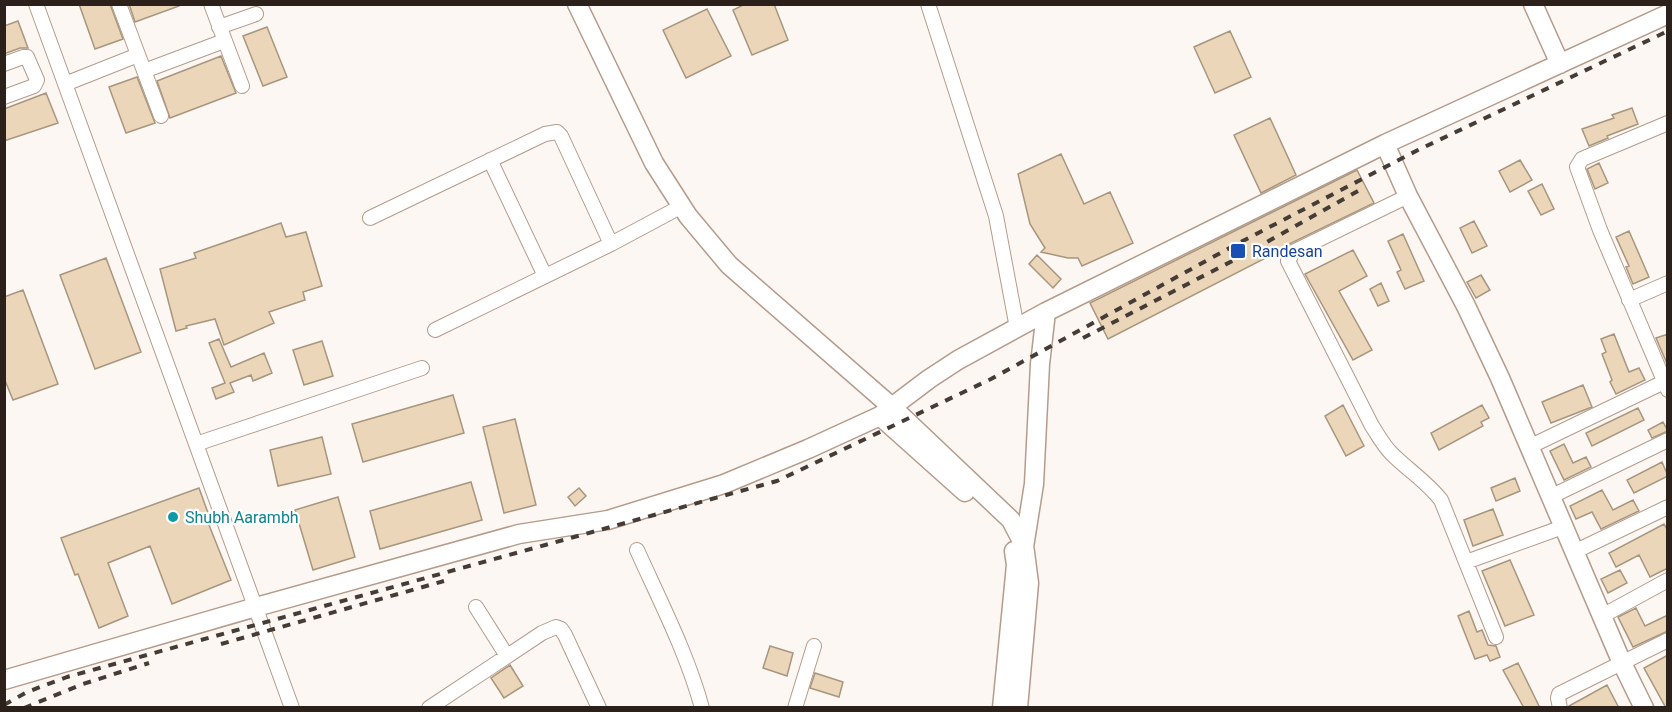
<svg xmlns="http://www.w3.org/2000/svg" width="1672" height="712" font-family="Roboto,sans-serif">
	<style>
		.building { fill: #ebd6ba; stroke: #a7967d; stroke-width: 1.5 }
		.lines { fill: none; stroke-linecap: round; stroke-linejoin: round }
		.minor-casing { stroke: #b59b8a; stroke-width: 16 }
		.tertiary-casing { stroke: #b59b8a; stroke-width: 21 }
		.minor { stroke: #fff; stroke-width: 14 }
		.tertiary { stroke: #fff; stroke-width: 18 }
		.rail { stroke: #453c35; stroke-width: 4; stroke-dasharray: 8 8; stroke-linecap: butt }
		.transit-dot { fill: #1a4fb4; stroke: #fff; stroke-width: 2 }
		.culture-dot { fill: #0f9aa8; stroke: #fff; stroke-width: 2 }
		.labels { text-anchor: middle; stroke-width: 4.5; stroke-linejoin: round; paint-order: stroke }
		.transit-label { font-size: 16px; fill: #164399; stroke: #fff; text-anchor: start }
		.culture-label { font-size: 16px; fill: #0d838f; stroke: #fff; text-anchor: start }
	</style>
	<rect width="100%" height="100%" fill="#fdf7f4"/>
	<!-- building -->
	<path class="building" d="M79,4h31l13,35 -28,10z
		M129,4h50v2l-44,16z
		M745,4h29l14,36 -36,15 -19,-45z
		M707,9l24,47 -45,22 -23,-48z
		M18,21l10,27h-8l-16,6v-28z
		M267,27l20,50 -24,9 -20,-50z
		M1230,31l21,46 -36,16 -21,-46z
		M221,56l15,37 -66,25 -13,-37z
		M137,77l18,46 -29,10 -17,-46z
		M46,93l12,30 -54,18v-32z
		M1632,108l6,16 -31,12 1,2 -19,8 -7,-17 32,-11 -2,-3z
		M1270,118l26,57 -35,18 -27,-58z
		M1061,154l23,50 26,-12 23,51 -51,23 -4,-8h-10l-27,-6 4,-4 -15,-24 -12,-50z
		M1520,160l12,20 -22,12 -11,-21z
		M1599,163l9,20 -13,6 -8,-20z
		M1357,170l17,33 -85,41 -4,4 -177,91 -18,-36z
		M1542,184l12,25 -13,6 -13,-24z
		M1474,221l13,25 -15,7 -12,-25z
		M281,223l5,14 20,-5 16,54 -19,6 2,8 -36,12 5,11 -50,22 -9,-26 -29,7 1,2 -11,3 -16,-62 36,-11 -2,-5z
		M1629,231l20,46 -16,7 -7,-17 3,-1 -13,-29z
		M1403,234l21,47 -19,8 -8,-17 4,-2 -13,-29z
		M1353,250l14,26 -28,15 33,59 -19,10 -48,-86z
		M1037,255l24,24 -8,9 -24,-24z
		M106,258l35,94 -46,17 -35,-94z
		M1481,275l9,15 -14,8 -9,-16z
		M1381,283l8,18 -11,5 -8,-17z
		M23,290l35,94 -45,16 -9,-22v-81z
		M1614,334l15,38 10,-4 6,12 -29,14 -6,-12 2,-2 -10,-26 4,-2 -5,-13z
		M1668,334v32l-12,-28z
		M219,339l12,28 33,-14 8,20 -19,8 -2,-6 -21,8 4,9 -18,7 -4,-11 13,-5 -16,-40z
		M322,341l11,35 -29,9 -11,-35z
		M1583,385l9,22 -41,16 -9,-21z
		M453,395l11,38 -101,29 -11,-38z
		M1343,405l21,41 -18,10 -21,-40z
		M1482,405l7,13 -8,4 2,4 -44,24 -8,-17z
		M1638,408l6,12 -52,26 -6,-13z
		M515,419l21,86 -32,8 -21,-86z
		M1663,422l5,9 -16,7 -4,-8z
		M322,437l9,37 -53,12 -8,-36z
		M1564,444l9,19 13,-6 5,10 -27,13 -14,-29z
		M1662,462l6,14 -34,17 -7,-13z
		M1515,478l5,13 -24,10 -5,-13z
		M471,482l11,38 -102,29 -10,-38z
		M199,488l13,36 -3,1 22,55 -59,24 -22,-58 -42,17 20,53 -29,12 -21,-54 -3,1 -14,-37z
		M579,488l7,8 -11,10 -7,-9z
		M1602,490l11,20 20,-10 6,11 -38,18 -9,-17 -16,7 -6,-13z
		M338,497l17,60 -42,13 -18,-60z
		M1493,509l10,26 -30,11 -9,-26z
		M1664,524l4,7v37l-18,9 -11,-22 -23,12 -7,-14z
		M1510,560l24,55 -29,11 -23,-55z
		M1620,570l7,13 -19,10 -7,-14z
		M1636,608l9,18 23,-11v16l-35,16 -15,-30z
		M1469,611l8,21 5,-2 6,15 8,1 4,11 -10,4 -3,-6 -12,4 -17,-43z
		M770,646l23,7 -6,23 -24,-8z
		M1668,655v53h-2l-22,-40z
		M1518,663l22,45h-16l-21,-38z
		M510,665l13,21 -19,12 -13,-20z
		M815,673l28,9 -4,15 -29,-9z
		M1607,685l12,23h-50v-2z"/>
	<g class="lines">
		<!-- minor casing -->
		<g class="minor-casing">
			<path id="minor" d="M36,4l256,704
				M119,4l42,112
				M211,4l31,82
				M928,4l68,212 21,112
				M219,27l37,-13
				M4,64l19,-7h4l10,23 -3,6 -30,11
				M144,71l80,-30
				M65,84l73,-29
				M1668,123l-86,36 -5,8 23,63 68,160
				M490,160l55,116
				M1408,196l-115,56 -5,9 84,165c6,9 11,19 20,28 16,16 35,28 49,46l55,137
				M370,218l175,-84 12,-2 4,4 50,108
				M1629,300l39,-17
				M435,330l176,-86 71,-38
				M196,444l226,-76
				M1531,446l133,-64
				M1550,497l118,-57
				M637,550c23,51 50,103 65,158
				M1574,552l94,-45
				M1466,562l97,-35
				M476,607l31,49
				M1602,616l66,-36
				M429,708l113,-75 14,-6 5,2 4,6 34,73
				M795,708l19,-62
				M1560,708l-2,-10 1,-4 109,-54"/>
		</g>
		<!-- tertiary casing -->
		<g class="tertiary-casing">
			<path id="tertiary" d="M577,4l77,159 34,53 41,49 164,143 118,112 13,25 5,38 -11,125
				M1533,4l27,60
				M1385,144l23,52 58,110 34,72 122,285 22,45
				M880,416l85,76
				M1024,547l10,-63 6,-120 6,-52
				M4,680l252,-73 263,-73 89,-14 116,-36 84,-35 72,-33 49,-37 29,-19 88,-48 339,-168 283,-130
				M1002,708l14,-143 -2,-14"/>
		</g>
		<!-- minor -->
		<use href="#minor" class="minor"/>
		<!-- tertiary -->
		<use href="#tertiary" class="tertiary"/>
		<!-- rail -->
		<path class="rail" d="M1083,338l157,-81 118,-66
			M221,644l223,-63
			M4,705l23,-13 40,-15 710,-196 214,-102 244,-134 183,-95 250,-119
			M24,708l59,-24 66,-21"/>
	</g>
	<!-- markers -->
	<rect class="transit-dot" x="1230" y="243" width="16" height="16" rx="3"/>
	<circle class="culture-dot" cx="173" cy="517" r="6"/>
	<g class="labels">
		<!-- transit labels -->
		<g class="transit-label">
			<text x="1252" y="257">Randesan</text>
		</g>
		<!-- culture labels -->
		<g class="culture-label">
			<text x="185" y="523">Shubh Aarambh</text>
		</g>
	</g>
	<!-- border -->
	<rect width="1672" height="712" fill="none" stroke="#2b211a" stroke-width="12"/>
</svg>
